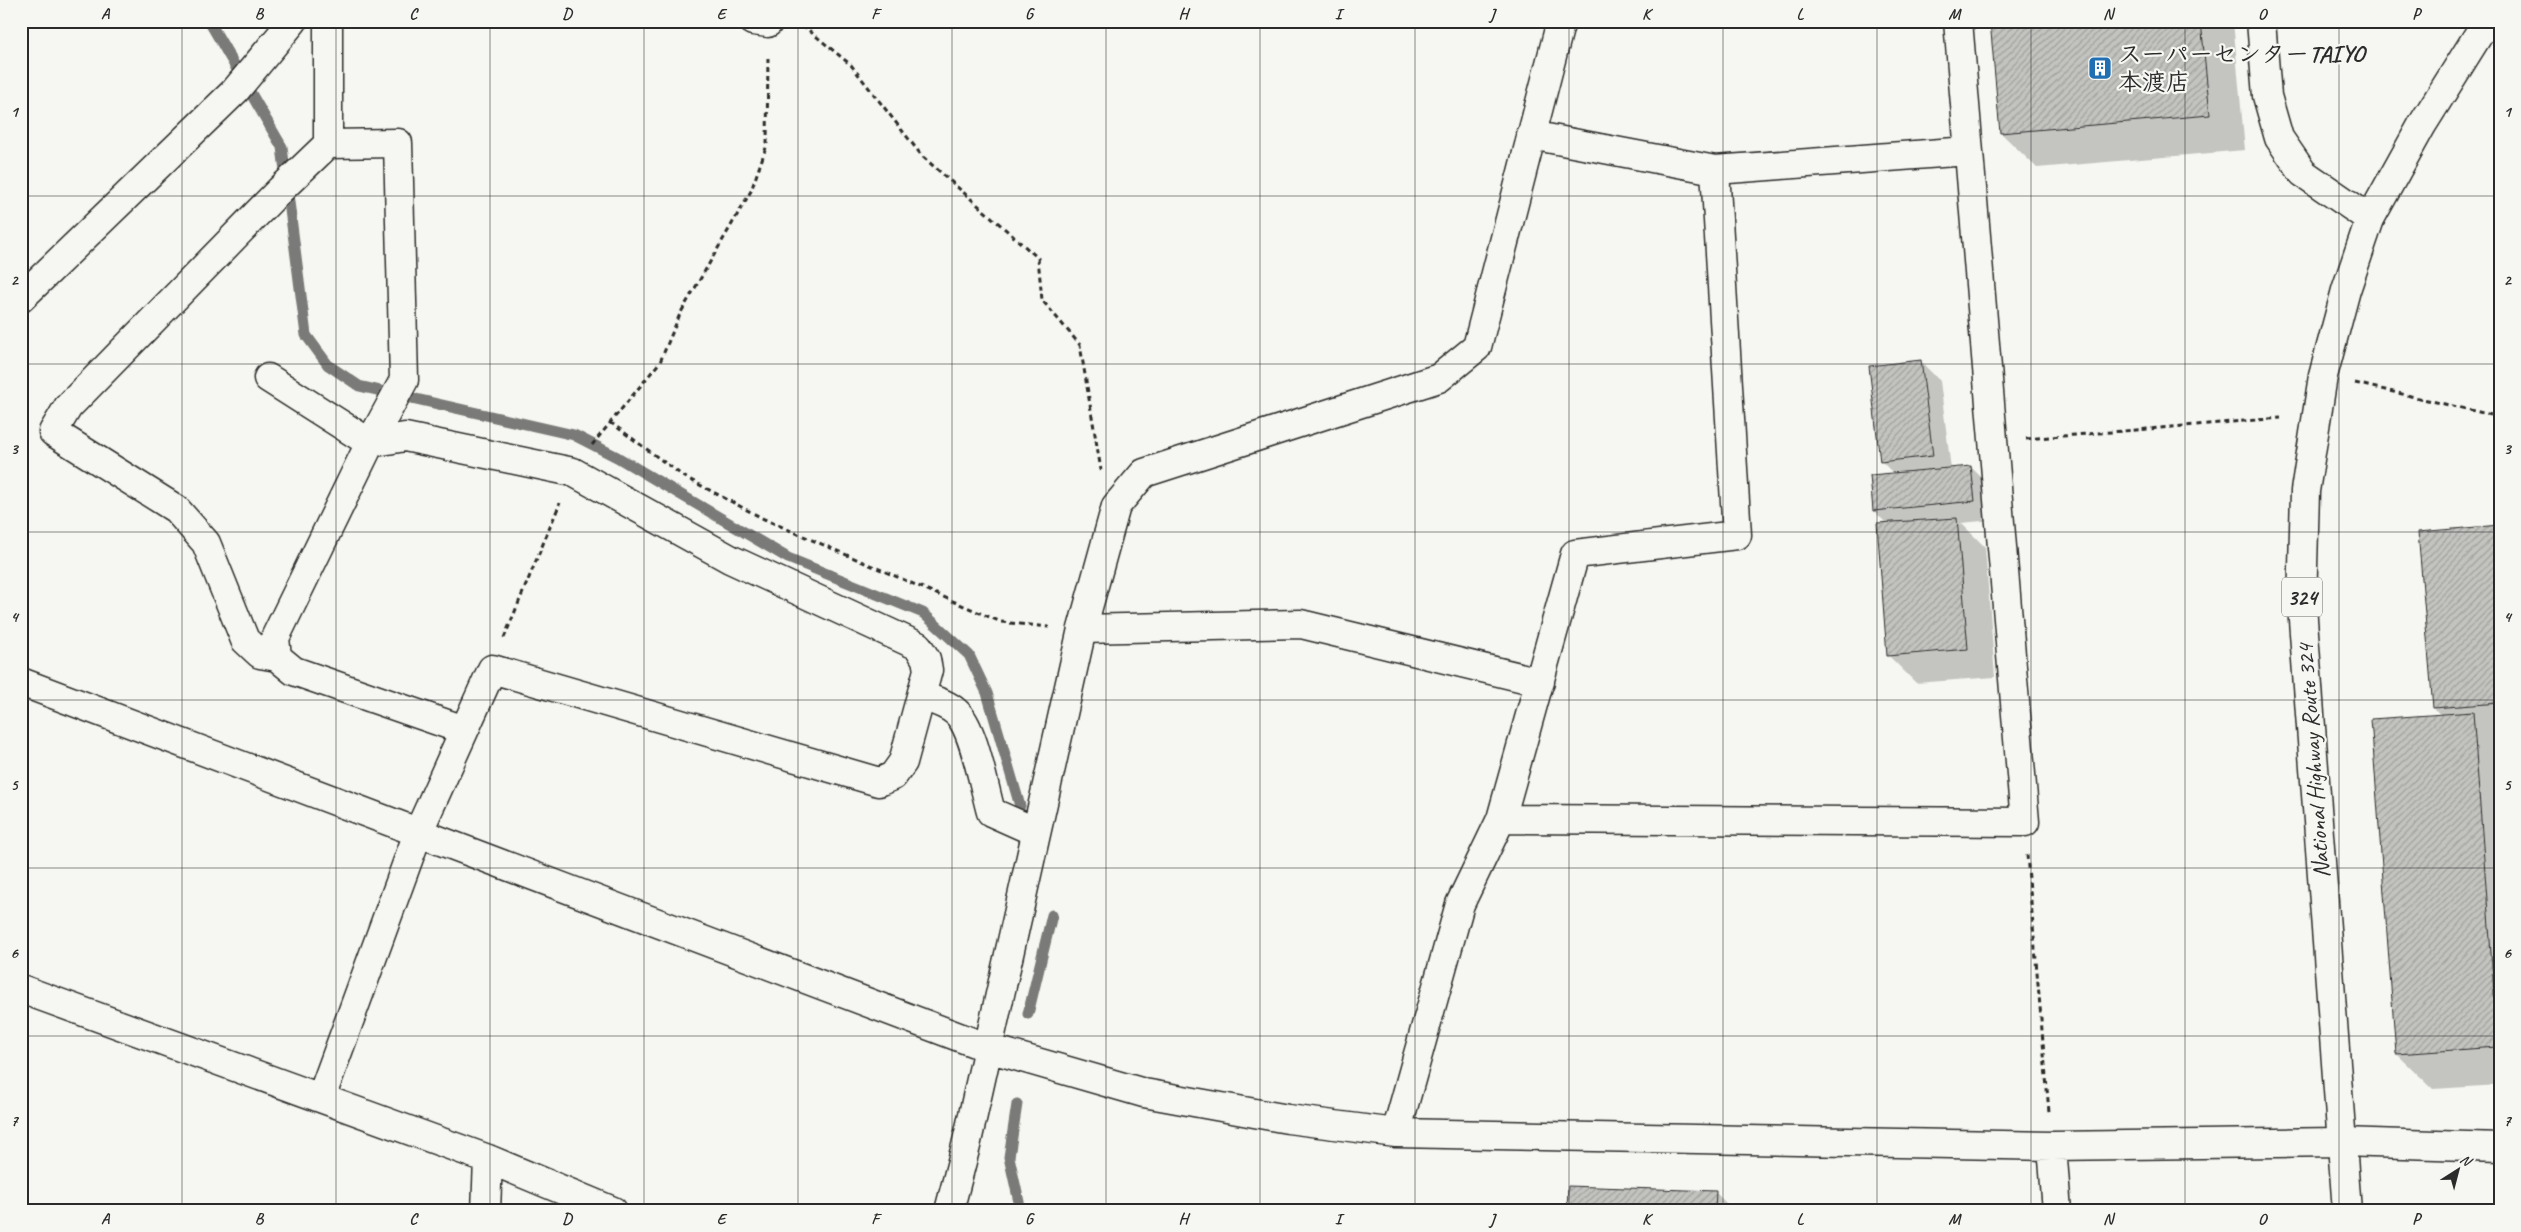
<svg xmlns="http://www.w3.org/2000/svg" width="2521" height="1232" font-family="Caveat,'Klee One',sans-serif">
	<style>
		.shadow { fill: #0003 }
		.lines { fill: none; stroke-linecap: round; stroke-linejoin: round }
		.stream { stroke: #7a7a78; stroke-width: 11 }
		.building { fill: url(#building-hatch); stroke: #2b2b2b }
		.minor-casing { stroke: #2b2b2b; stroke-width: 31 }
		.highway-casing { stroke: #2b2b2b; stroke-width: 31 }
		.path { stroke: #2b2b2b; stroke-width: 3; stroke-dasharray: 5 4; stroke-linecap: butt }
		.minor { stroke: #f6f6f2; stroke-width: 28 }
		.highway { stroke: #f6f6f2; stroke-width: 28 }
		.grid { fill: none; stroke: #2b2b2b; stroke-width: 1; stroke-opacity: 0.55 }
		.labels { text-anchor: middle; stroke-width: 4.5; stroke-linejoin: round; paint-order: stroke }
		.shield { fill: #f6f6f2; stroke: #686867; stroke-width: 1 }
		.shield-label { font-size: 22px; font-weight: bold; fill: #2b2b2b }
		.poi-label { font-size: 24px; font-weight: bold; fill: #2b2b2b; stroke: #f6f6f2; text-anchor: start }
		.street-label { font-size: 24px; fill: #2b2b2b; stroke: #f6f6f2 }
		.neatline { fill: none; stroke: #2b2b2b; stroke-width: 2 }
		.grid-label { font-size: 16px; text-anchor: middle; font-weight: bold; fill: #2b2b2b }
	</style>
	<defs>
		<pattern id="building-hatch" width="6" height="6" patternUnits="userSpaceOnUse" patternTransform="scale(1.25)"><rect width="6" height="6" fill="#c3c3c0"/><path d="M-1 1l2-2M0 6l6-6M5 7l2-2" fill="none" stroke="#9f9f9c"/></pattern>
	</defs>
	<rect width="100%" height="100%" fill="#f6f6f2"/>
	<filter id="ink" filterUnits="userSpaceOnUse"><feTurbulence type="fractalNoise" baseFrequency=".02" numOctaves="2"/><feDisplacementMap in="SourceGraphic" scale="10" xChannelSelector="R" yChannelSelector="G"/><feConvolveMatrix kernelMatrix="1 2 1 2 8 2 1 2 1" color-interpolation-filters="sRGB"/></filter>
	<g filter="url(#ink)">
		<!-- shadow -->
		<path class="shadow" d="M1991,21h242l12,129 -208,18 -36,-35z
			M1921,362l19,19 11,88 20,-2 19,19 3,34 -32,3 24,24 10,130 -79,6 -28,-28 -1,-131 -13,-13 -3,-35 23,-2 -13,-13z
			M2500,526v559l-67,4 -36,-35 44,-339 -7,-7z
			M1715,1192l19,19h-165z"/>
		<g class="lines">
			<!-- stream -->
			<path class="stream" d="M209,21l73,126 24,188 22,30 31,21 215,49 43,22 171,101 135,55 46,42 18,38 33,113
				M1028,1014l24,-99
				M1017,1104l-8,53 12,54"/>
		</g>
		<!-- building -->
		<path class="building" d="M1990,21h211l9,94 -210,18z
			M1921,360l12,96 -53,6 -11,-96z
			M1971,466l4,35 -102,10 -3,-36z
			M1957,518l11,131 -81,7 -10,-133z
			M2500,525v178l-67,5 -15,-176z
			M2473,712l25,335 -102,7 -25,-335z
			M1568,1186l148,5 -1,20h-148z"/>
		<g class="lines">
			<!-- minor casing -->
			<g class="minor-casing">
				<path id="minor" d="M753,21l15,2
					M2261,21l6,75 12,42 24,35 67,46
					M1531,135l184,35 253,-19
					M328,144l70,-1 6,237 -34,63 -95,195 2,19 17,14 170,59
					M21,298l214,-207 58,-70
					M268,378l102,65 35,-6 168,35 157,87 188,87 8,13 2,11 -25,92 -10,14 -14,6 -387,-113 -74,164 -97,265
					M1082,629l219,-5 239,58
					M277,657l-17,-3 -15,-14 -39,-97 -30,-34 -123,-77 15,-25 212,-217 48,-46v-123
					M21,682l967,366 156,45 144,26 108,14 656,13 289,-4 159,5
					M921,696c12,4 25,7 35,16 18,15 28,76 35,100l45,20
					M1501,819l524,3 -67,-801
					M21,989l467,170 125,52
					M1396,1133l64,-229 41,-85 74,-265 162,-19 -22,-365
					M2052,1146l5,65
					M486,1211l2,-52
					M949,1211l17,-65 116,-517 34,-123 28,-33 295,-95 38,-31 84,-326"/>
			</g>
			<!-- highway casing -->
			<g class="highway-casing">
				<path id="highway" d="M2347,1211l-45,-605 3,-115 18,-115 23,-86 24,-71 52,-94 65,-104"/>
			</g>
			<!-- path -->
			<path class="path" d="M801,27l5,1 45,37 71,91 116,102 4,42 38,45 21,125
				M2355,383l145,34
				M610,422l73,54 81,43 237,103 48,5
				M2026,439l255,-21
				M592,445l68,-83 20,-48 71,-123 16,-46 1,-89
				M504,638l56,-135
				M2027,855l22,257"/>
			<!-- minor -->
			<use href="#minor" class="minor"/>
			<!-- highway -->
			<use href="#highway" class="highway"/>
		</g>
	</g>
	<!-- grid -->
	<path class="grid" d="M182,21v1190M336,21v1190M490,21v1190M644,21v1190M798,21v1190M952,21v1190M1106,21v1190M1260,21v1190M1415,21v1190M1569,21v1190M1723,21v1190M1877,21v1190M2031,21v1190M2185,21v1190M2339,21v1190M21,196h2479M21,364h2479M21,532h2479M21,700h2479M21,868h2479M21,1036h2479"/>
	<!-- icons -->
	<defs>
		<g id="building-square" transform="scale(1.25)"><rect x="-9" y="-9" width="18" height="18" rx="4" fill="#1f6fb2" stroke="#f6f6f2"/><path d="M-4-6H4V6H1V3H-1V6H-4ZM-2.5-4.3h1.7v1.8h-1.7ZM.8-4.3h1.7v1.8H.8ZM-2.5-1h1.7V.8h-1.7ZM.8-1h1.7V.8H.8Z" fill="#fff"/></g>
	</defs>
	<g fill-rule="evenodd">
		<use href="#building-square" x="2100" y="68"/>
	</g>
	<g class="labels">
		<!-- shield labels -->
		<rect class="shield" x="2282" y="577.5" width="40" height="39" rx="4"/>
		<g class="shield-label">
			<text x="2302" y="605">324</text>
		</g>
		<!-- poi labels -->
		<g class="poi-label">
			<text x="2118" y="62">スーパーセンターTAIYO<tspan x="2118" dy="28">本渡店</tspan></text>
		</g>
		<!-- street labels -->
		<g class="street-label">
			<text transform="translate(2313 761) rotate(-94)" y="8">National Highway Route 324</text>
		</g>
	</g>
	<!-- margin -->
	<rect width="2521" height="1232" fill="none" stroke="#f6f6f2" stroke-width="55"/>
	<!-- north arrow -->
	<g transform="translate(2458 1170) rotate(36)" stroke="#f6f6f2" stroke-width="4" paint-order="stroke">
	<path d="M0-4L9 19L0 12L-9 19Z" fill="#2b2b2b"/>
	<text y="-8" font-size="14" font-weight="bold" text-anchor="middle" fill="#2b2b2b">N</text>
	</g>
	<rect x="28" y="28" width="2466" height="1176" class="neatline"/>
	<g class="grid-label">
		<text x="105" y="19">A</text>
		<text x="259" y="19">B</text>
		<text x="413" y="19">C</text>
		<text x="567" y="19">D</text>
		<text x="721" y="19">E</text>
		<text x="875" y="19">F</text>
		<text x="1029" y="19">G</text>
		<text x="1183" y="19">H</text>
		<text x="1338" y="19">I</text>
		<text x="1492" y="19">J</text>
		<text x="1646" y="19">K</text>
		<text x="1800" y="19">L</text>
		<text x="1954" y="19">M</text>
		<text x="2108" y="19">N</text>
		<text x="2262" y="19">O</text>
		<text x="2416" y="19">P</text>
		<text x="14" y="117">1</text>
		<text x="2507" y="117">1</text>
		<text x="14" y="285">2</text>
		<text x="2507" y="285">2</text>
		<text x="14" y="454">3</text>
		<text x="2507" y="454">3</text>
		<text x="14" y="622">4</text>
		<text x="2507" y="622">4</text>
		<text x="14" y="790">5</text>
		<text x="2507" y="790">5</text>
		<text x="14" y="958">6</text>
		<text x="2507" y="958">6</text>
		<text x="14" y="1126">7</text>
		<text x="2507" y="1126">7</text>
		<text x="105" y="1224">A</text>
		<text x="259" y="1224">B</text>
		<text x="413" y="1224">C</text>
		<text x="567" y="1224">D</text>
		<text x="721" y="1224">E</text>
		<text x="875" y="1224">F</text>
		<text x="1029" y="1224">G</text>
		<text x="1183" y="1224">H</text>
		<text x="1338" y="1224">I</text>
		<text x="1492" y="1224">J</text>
		<text x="1646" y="1224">K</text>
		<text x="1800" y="1224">L</text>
		<text x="1954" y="1224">M</text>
		<text x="2108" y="1224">N</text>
		<text x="2262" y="1224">O</text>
		<text x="2416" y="1224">P</text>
	</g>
</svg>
